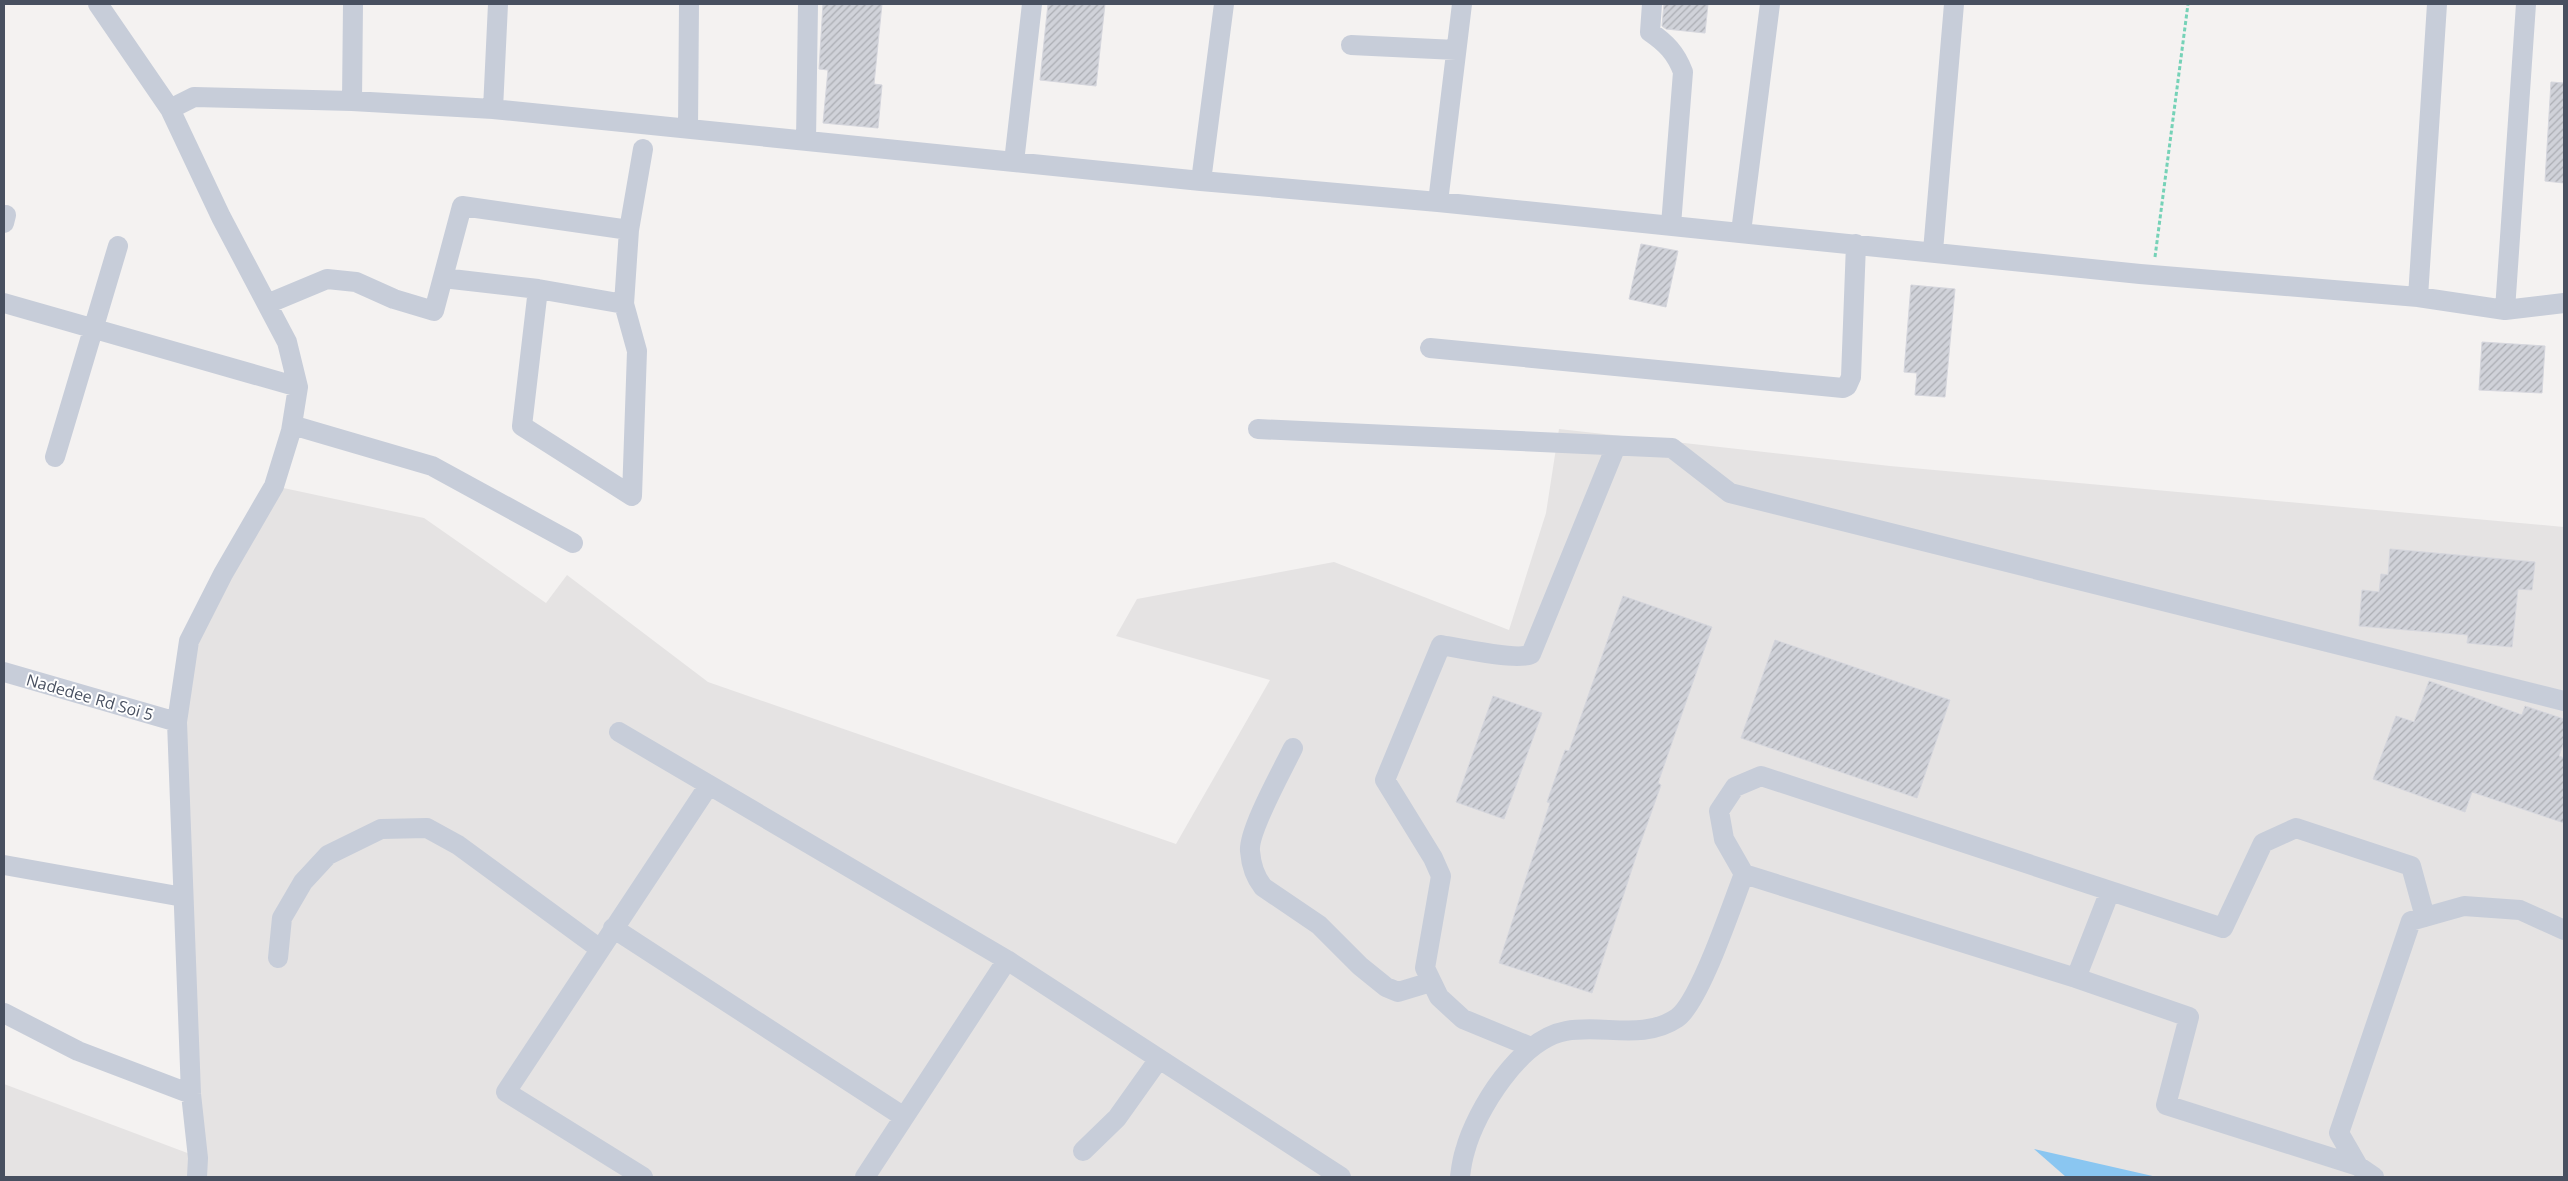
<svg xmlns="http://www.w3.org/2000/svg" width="2568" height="1181" font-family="'Open Sans',sans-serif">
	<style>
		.education { fill: #e5e3e3 }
		.water { fill: #8ac6f1 }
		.building { fill: url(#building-hatch); stroke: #d5d6dd }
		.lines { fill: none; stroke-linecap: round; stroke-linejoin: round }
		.path { stroke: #75d2b7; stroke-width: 3; stroke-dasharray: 4 2.5; stroke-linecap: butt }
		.minor { stroke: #c7cdd9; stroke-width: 20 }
		.labels { text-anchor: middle; stroke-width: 4; stroke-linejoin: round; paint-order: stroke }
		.street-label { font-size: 16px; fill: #485060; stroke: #fff }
	</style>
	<defs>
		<pattern id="building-hatch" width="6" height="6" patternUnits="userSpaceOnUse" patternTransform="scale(1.25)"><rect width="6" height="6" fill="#d0d2d9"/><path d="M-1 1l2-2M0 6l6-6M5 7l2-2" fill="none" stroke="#abadb3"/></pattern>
	</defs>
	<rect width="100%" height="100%" fill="#f4f2f1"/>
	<!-- education -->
	<path class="education" d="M1559,429l331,37 674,61v650h-2560v-93l194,73 -15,-260 6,-256 85,-155 150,32 122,85 21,-28 141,107 468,162 94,-164 -154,-44 21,-37 197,-37 175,68 37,-117z"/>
	<!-- water -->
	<path class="water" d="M2034,1149l123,28h-91z"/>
	<!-- building -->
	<path class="building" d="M823,4h59l-8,80 8,1 -4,43 -55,-5 5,-53 -9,-1z
		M1048,4h57l-9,82 -56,-6z
		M1664,4h44l-3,29 -39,-4 -4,-3z
		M2551,82l13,1v100l-19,-2z
		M1641,244l37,7 -12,56 -37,-8z
		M1911,285l44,4 -10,108 -30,-2 2,-22 -13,-1z
		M2482,342l63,4 -3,47 -63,-3z
		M2390,549l145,13 -3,28 -14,-1 -6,58 -45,-4 1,-8 -109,-9 3,-36 17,2 2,-18 7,1z
		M1623,596l89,31 -54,156 3,2 -23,65 -46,143 -93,-30 51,-160 -3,-1 18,-52 4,1z
		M1775,640l175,60 -33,98 -176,-60z
		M2429,681l93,34 3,-9 39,13v23l-5,14 5,2v65l-92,-31 -7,20 -92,-33 23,-63 18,6z
		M1493,696l49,17 -38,106 -48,-17z"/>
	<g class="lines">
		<!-- path -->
		<path class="path" d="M2155,257l33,-253"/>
		<!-- minor -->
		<path class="minor" d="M98,4l72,105 51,108 66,125 11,45 -7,44 -17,55 -51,88 -34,67 -12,81 14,372 7,64 -1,19
			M1652,4l-2,28c16,11 26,21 33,40l-12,153
			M1351,45l105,5
			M352,101l1,-97
			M170,109l24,-12 158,4 141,8 708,72 237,21 702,72 278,23 87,13 59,-7
			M493,109l5,-105
			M688,129l1,-125
			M806,141l2,-137
			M1014,162l18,-158
			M1201,181l23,-177
			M1438,202l24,-198
			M4,223l2,-8
			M1741,232l29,-228
			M1933,251l21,-247
			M443,278l95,11 -16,137 110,70 5,-145 -13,-47 5,-74
			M538,289l86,15
			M2418,297l19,-293
			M4,303l294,84
			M267,304l60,-25 29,3 38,17 40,12 28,-105 167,24 14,-81
			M2505,310l21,-306
			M1430,348l413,40 4,-2 4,-9 5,-133
			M292,425l140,41 141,77
			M1258,429l414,19 58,45 834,208
			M55,457l63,-211
			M4,672l173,50
			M619,732l388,228 334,217
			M1293,748c-10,21 -45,83 -43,103 1,13 5,26 13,36l56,38 41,41 26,21 12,5 33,-10
			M4,865l179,32
			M613,928l291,189
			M278,958l4,-40 21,-36 25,-27 53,-26 46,-1 31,17 142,104
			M2076,978l34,-87
			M4,1013l74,38 113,43
			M1531,1047l-68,-28 -24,-22 -14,-29 16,-92 -8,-18 -48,-78 56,-135c17,3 78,16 90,9l85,-208
			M1083,1151l34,-33 42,-59
			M2358,1166l-192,-61 23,-88 -113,-39 -332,-104 -20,-35 -5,-28 16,-24 26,-11 462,152 40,-85 33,-15 115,38 14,51
			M643,1177l-137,-85 203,-307
			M865,1177l142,-217
			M1460,1177c1,-8 2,-17 5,-26 11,-41 55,-112 101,-120 37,-7 77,10 111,-13 23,-16 55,-114 67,-144
			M2374,1177l-16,-11 -19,-33 72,-212 53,-15 56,4 44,20"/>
	</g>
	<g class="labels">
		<!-- street labels -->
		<g class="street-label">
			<text transform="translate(90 697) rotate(16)" y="6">Nadedee Rd Soi 5</text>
		</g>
	</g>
	<!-- border -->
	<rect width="2568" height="1181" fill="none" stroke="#485060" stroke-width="10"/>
</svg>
